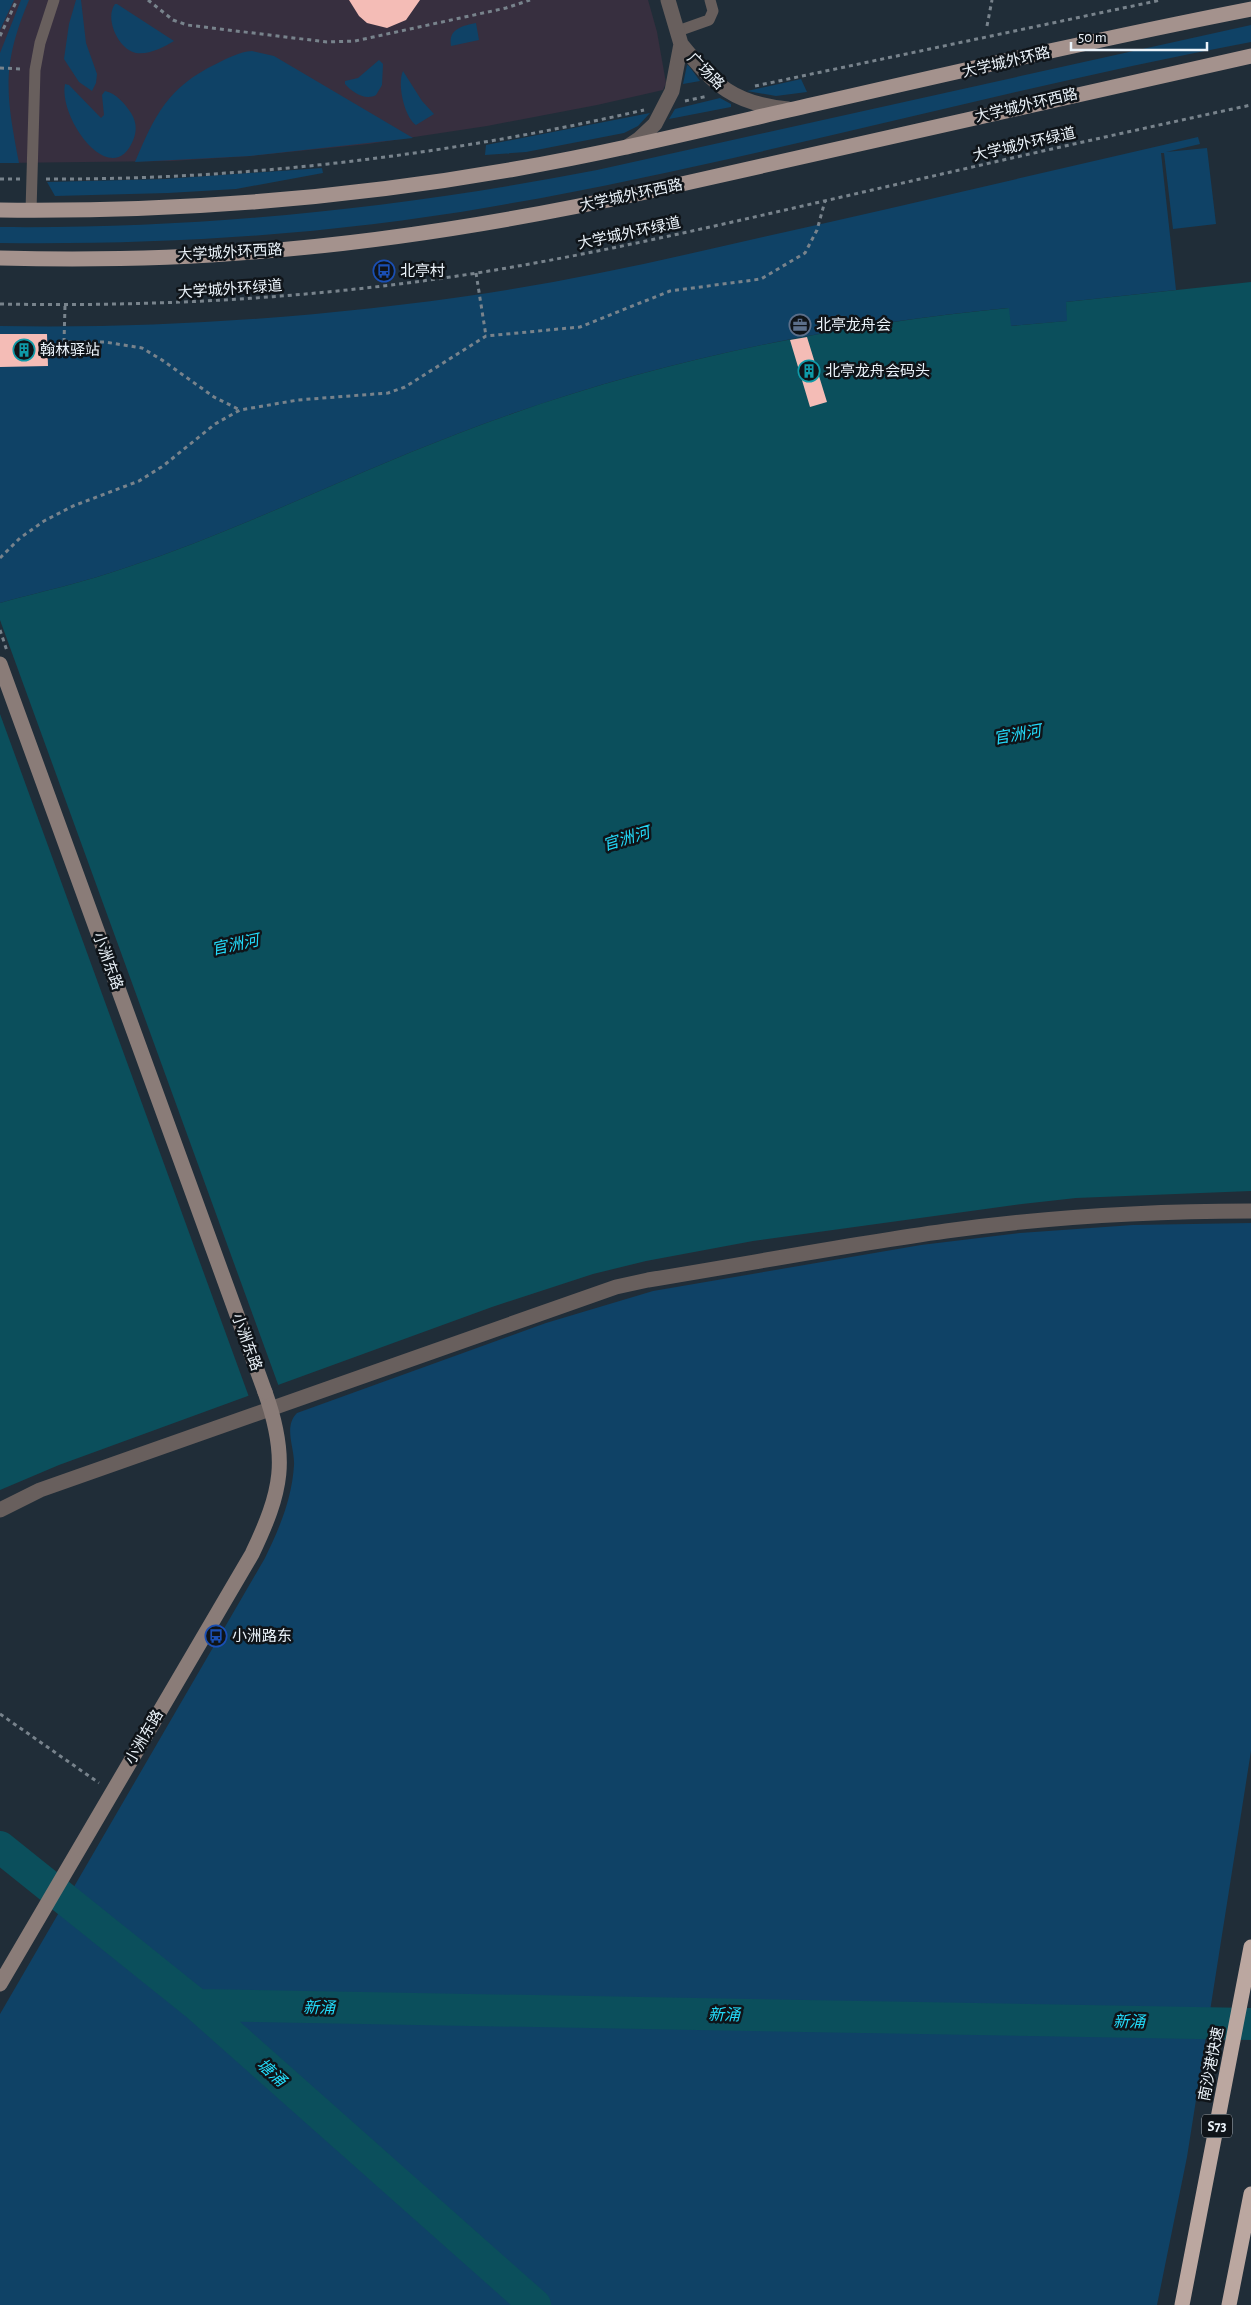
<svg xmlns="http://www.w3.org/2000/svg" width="1251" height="2305" font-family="'Alegreya Sans','Noto Sans SC',sans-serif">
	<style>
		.commercial { fill: #372f3f }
		.green { fill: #0f4266 }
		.water { fill: #0b4f5c }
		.pier { fill: #202d38 }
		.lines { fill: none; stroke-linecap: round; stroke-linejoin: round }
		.river { stroke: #0b4f5c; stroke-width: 32 }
		.building { fill: #f4bcb6 }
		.path { stroke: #78838c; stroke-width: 3; stroke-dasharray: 4 4; stroke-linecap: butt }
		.lane { stroke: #685f5d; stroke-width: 11 }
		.street { stroke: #685f5d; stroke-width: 15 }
		.secondary { stroke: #8a7c78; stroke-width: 15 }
		.primary { stroke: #a4928d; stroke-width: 15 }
		.highway { stroke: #bba7a0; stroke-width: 15 }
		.path-bridge { stroke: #78838c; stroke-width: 3; stroke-dasharray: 4 4; stroke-linecap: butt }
		.secondary-bridge { stroke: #8a7c78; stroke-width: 15 }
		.labels { text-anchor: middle; stroke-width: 5; stroke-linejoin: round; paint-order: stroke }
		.shield { fill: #0f1419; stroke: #a9b0b6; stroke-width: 1 }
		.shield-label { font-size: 14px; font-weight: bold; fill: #ebf3fa }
		.street-label { font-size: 15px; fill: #ebf3fa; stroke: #0f1419 }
		.poi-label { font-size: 15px; fill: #ebf3fa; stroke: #0f1419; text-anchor: start }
		.water-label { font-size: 16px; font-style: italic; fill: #23dbfa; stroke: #0f1419 }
	</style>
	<rect width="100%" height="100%" fill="#202d38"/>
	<!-- commercial -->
	<path class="commercial" d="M0,0h648l9,32 9,51 -3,7 -66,15 -110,21 -119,18 -118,12 -79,5 -171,2z"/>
	<!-- green -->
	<path class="green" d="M0,0h14l-14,30z
		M21,0h8c-28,66 -23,95 -10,163h-19v-110z
		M76,0h5l5,43 11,31 -1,9 -4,8 -13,-9 -15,-23 5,-35z
		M115,4h2l57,37c-10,6 -25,14 -38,12 -17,-3 -32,-34 -21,-49z
		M476,23l3,17 -28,6c-3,-17 11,-20 25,-23z
		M1251,25v17c-255,48 -505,121 -761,165 -162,28 -326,38 -490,36v-16c202,2 400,-19 597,-57z
		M252,51l22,5 139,82 -163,18 -115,6c20,-47 33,-75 81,-98 12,-6 23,-12 36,-13z
		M379,60l4,4 -1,21 -6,10c-11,6 -24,-3 -31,-11v-3l13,-3z
		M687,65l2,1 11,15 -17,3z
		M403,71l19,30 12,13 -18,11c-12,-9 -19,-41 -13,-54z
		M801,79l6,13 -31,4 -29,-5z
		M65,84l4,1 32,33 3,-3 -2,-20 3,-4c11,2 20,13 26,22 5,8 6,16 3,25 -21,56 -76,-19 -69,-54z
		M720,98l11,6v3l-62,12 6,-10z
		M650,113l-12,13 -14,7 -98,19 -41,3 1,-10z
		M1198,137l2,7 -34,8 41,-4 9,76 -43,5 -9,-76h-3l15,137 -110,12 2,19 -58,5 -2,-18c-187,18 -376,58 -551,126 -110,42 -217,96 -329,133 -42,15 -85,24 -128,36v-277c163,3 327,-9 488,-33 92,-14 184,-35 275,-56 145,-32 290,-67 435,-100z
		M322,168l1,5 -87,16 -68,4 -113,3 -8,-14 118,-3z
		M1251,1223v528l-64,406 -30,148h-1157v-291l265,-456c14,-29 27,-59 29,-93 1,-17 -11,-38 3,-52l249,-90 107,-32 268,-46 99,-12 113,-8z"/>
	<!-- water -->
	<path class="water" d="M1251,282v909l-175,7 -54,6 -269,37 -107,20 -53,13 -101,33 -433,158 -59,25v-887c43,-12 86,-21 128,-36 112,-37 219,-91 329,-133 176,-68 364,-108 552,-126l2,18 56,-5 -1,-19z"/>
	<!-- pier -->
	<path class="pier" d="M0,620l279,767 -30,10 -249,-683z"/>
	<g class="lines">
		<!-- river -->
		<path class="river" d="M0,1847l197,158 338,300
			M197,2005l1054,19"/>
	</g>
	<!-- building -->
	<path class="building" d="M349,0h71l-14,20 -19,8 -20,-5 -8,-7z
		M0,334h47l1,32 -48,1z
		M807,337l20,65 -17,5 -20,-67z"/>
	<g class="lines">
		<!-- path -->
		<path class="path" d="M148,0l25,20 14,5 140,17 28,-1 151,-33 24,-8
			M987,26l5,-26
			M0,36l17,-36
			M0,68l22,1
			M755,86l406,-86
			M685,101l23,-5
			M0,179h20
			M46,179c201,1 403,-24 598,-69
			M476,273l10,63
			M0,304c161,3 318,-6 477,-31 124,-20 247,-49 369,-77 135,-31 270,-62 405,-91
			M65,306l-1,36h41l37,6 20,12 52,37 26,13
			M0,558l20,-20 24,-17 29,-15 66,-25 24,-15 52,-42 25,-14 58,-10 90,-7 17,-6 81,-51 94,-9 90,-36 91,-12 44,-26 12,-23 8,-29
			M0,1714l99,69"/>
		<!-- lane -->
		<path class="lane" d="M678,31l31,-11 4,-9 -3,-11
			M31,211l4,-141 5,-27 14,-43"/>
		<!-- street -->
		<path class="street" d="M681,44c33,41 53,60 107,65
			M627,147l12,-8 16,-15 17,-33 9,-47 -13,-44
			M0,1510l40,-20 576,-203 32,-7c99,-16 198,-35 298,-49 101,-14 203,-20 305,-20"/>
		<!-- secondary -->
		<path class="secondary" d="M0,1984l252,-430c30,-63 37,-95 13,-162"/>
		<!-- primary -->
		<path class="primary" d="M0,210c173,2 345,-11 515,-41 92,-16 183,-38 274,-59 154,-35 308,-71 462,-101
			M0,258c84,2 169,1 253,-6 132,-10 264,-32 393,-60l605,-136"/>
		<!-- highway -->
		<path class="highway" d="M1182,2305l69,-358
			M1229,2305l22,-111"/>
		<!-- path-bridge -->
		<path class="path-bridge" d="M0,630l7,21"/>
		<!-- secondary-bridge -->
		<path class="secondary-bridge" d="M0,664l265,728"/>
	</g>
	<!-- icons -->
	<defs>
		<g id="bus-ring" transform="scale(1.125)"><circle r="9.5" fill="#0f1419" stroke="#1a4fb4" stroke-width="1.5"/><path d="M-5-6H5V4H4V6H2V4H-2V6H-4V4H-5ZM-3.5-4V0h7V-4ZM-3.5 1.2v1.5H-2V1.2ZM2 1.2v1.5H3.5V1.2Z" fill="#1a4fb4"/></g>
		<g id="office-ring" transform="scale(1.125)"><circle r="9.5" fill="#0f1419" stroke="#5c6f8a" stroke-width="1.5"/><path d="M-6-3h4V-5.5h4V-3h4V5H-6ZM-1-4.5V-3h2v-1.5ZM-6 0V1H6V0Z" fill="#5c6f8a"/></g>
		<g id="building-ring" transform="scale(1.125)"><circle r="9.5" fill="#0f1419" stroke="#0f9aa8" stroke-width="1.5"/><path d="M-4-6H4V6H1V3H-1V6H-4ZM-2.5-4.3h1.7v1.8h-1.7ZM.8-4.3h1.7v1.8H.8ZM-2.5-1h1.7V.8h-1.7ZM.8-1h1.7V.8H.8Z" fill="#0f9aa8"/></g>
	</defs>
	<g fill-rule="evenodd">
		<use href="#bus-ring" x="384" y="271"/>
		<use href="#office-ring" x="800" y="325"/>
		<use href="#building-ring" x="24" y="350"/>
		<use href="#building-ring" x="809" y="371"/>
		<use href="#bus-ring" x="216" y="1636"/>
	</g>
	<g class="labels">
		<!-- shield labels -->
		<rect class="shield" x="1202" y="2114.5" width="30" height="23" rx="4"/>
		<g class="shield-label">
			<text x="1217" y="2131">S73</text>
		</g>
		<!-- street labels -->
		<g class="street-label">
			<text transform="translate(1006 62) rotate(-13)" y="5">大学城外环路</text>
			<text transform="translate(706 71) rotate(45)" y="5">广场路</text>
			<text transform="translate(1026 105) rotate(-13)" y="5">大学城外环西路</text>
			<text transform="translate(1024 144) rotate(-13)" y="5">大学城外环绿道</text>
			<text transform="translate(631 195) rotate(-12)" y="5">大学城外环西路</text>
			<text transform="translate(629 233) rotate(-12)" y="5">大学城外环绿道</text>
			<text transform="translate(230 252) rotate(-3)" y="5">大学城外环西路</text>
			<text transform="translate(230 289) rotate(-4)" y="5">大学城外环绿道</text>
			<text transform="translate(108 961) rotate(70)" y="5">小洲东路</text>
			<text transform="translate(247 1342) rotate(70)" y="5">小洲东路</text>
			<text transform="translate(144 1737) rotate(-60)" y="5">小洲东路</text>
			<text transform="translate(1211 2064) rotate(-79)" y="5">南沙港快速</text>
		</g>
		<!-- poi labels -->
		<g class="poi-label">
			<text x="400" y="276">北亭村</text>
			<text x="816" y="330">北亭龙舟会</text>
			<text x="40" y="355">翰林驿站</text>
			<text x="825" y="376">北亭龙舟会码头</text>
			<text x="232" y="1641">小洲路东</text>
		</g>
		<!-- water labels -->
		<g class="water-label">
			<text transform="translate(1017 734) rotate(-10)" y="6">官洲河</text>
			<text transform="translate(626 838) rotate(-17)" y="6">官洲河</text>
			<text transform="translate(235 944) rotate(-12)" y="6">官洲河</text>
			<text transform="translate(319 2007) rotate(1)" y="6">新涌</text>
			<text transform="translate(724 2014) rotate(1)" y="6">新涌</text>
			<text transform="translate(1129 2021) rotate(1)" y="6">新涌</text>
			<text transform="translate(272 2072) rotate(42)" y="6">塘涌</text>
		</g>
	</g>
	<!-- scale -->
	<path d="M1071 42v8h136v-8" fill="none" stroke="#ebf3fa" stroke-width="2.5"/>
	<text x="1078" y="42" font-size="15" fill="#ebf3fa" stroke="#0f1419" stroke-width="4" paint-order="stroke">50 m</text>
</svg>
